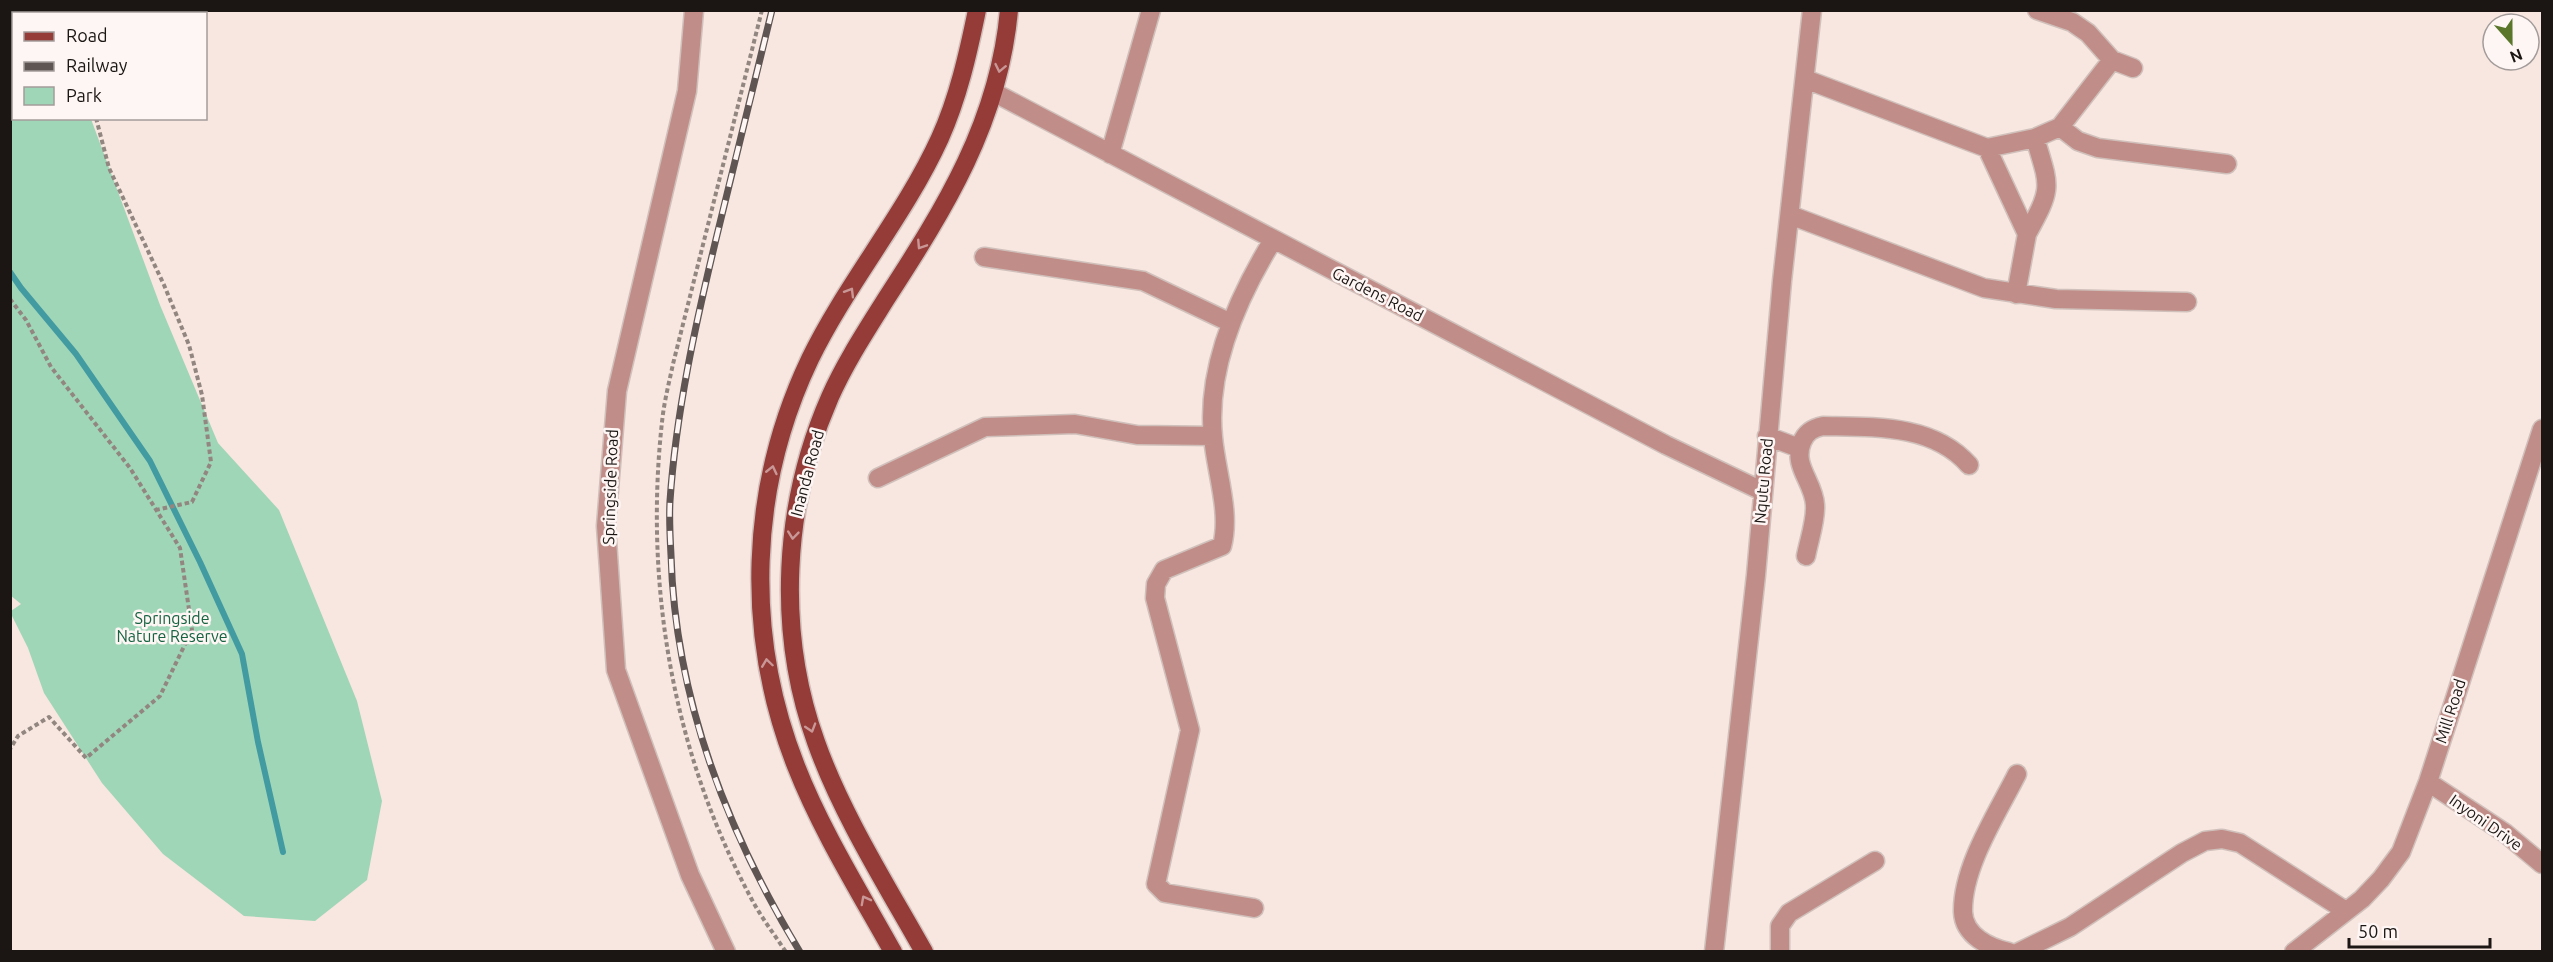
<svg xmlns="http://www.w3.org/2000/svg" width="2553" height="962" font-family="Ubuntu,sans-serif">
	<style>
		.green { fill: #a0d6b8 }
		.lines { fill: none; stroke-linecap: round; stroke-linejoin: round }
		.stream { stroke: #439ba2; stroke-width: 6 }
		.minor-casing { stroke: #d0c0bb; stroke-width: 21 }
		.major-casing { stroke: #d0c0bb; stroke-width: 21 }
		.path { stroke: #928681; stroke-width: 4; stroke-dasharray: 4.5 3; stroke-linecap: butt }
		.minor { stroke: #c18d88; stroke-width: 18 }
		.major { stroke: #953b38; stroke-width: 18 }
		.rail-casing { stroke: #5f5552; stroke-width: 7 }
		.rail { stroke: #fdf6f4; stroke-width: 4.5; stroke-dasharray: 14; stroke-linecap: butt }
		.oneway { stroke: #c99896 }
		.labels { text-anchor: middle; stroke-width: 5; stroke-linejoin: round; paint-order: stroke }
		.street-label { font-size: 16px; fill: #1b1513; stroke: #fdf6f4 }
		.park-label { font-size: 16px; fill: #166342; stroke: #fdf6f4 }
	</style>
	<rect width="100%" height="100%" fill="#f8e6e0"/>
	<!-- green -->
	<path class="green" d="M11,10l103,1 -1,3h-99v104l77,1 69,186 58,138 61,67 78,191 25,100 -15,79 -52,41 -71,-5 -81,-62 -61,-71 -58,-90 -16,-45 -17,-34v-3l10,-7 -11,-9z"/>
	<g class="lines">
		<!-- stream -->
		<path class="stream" d="M10,272l11,16 55,66 74,107 50,101 42,92 16,88 25,110"/>
		<!-- minor casing -->
		<g class="minor-casing">
			<path id="minor" d="M694,10l-7,81 -70,300 -11,135 10,144 74,205 36,77
				M2037,10l35,12 16,11 24,27 21,8
				M1805,79l182,69 48,-10 25,-11 52,-67
				M995,93l671,352 96,46
				M2060,127l18,14 20,7 129,16
				M1987,148l40,86 -11,60
				M1110,154l41,-144
				M1790,215l194,73 72,11 131,3
				M2027,234c26,-47 23,-46 8,-96
				M984,257l159,24 88,42
				M1767,436l32,12
				M878,478l107,-51 90,-3 62,11 76,1
				M1806,556c3,-16 10,-35 9,-51 -1,-23 -23,-39 -13,-63 4,-10 11,-14 21,-16 51,1 110,-2 146,39
				M2428,782l77,51 37,31
				M1254,908l-89,-15 -9,-9 34,-154 -35,-132 1,-14 8,-14 58,-24c9,-34 -6,-74 -9,-109 -7,-69 25,-140 60,-197
				M1714,952l42,-377 26,-294 30,-271
				M1780,952v-26l9,-13 86,-52
				M2009,952c-19,-4 -45,-16 -46,-40 -1,-45 34,-98 54,-138
				M2019,952l51,-25 112,-74 23,-12 17,-2 18,4 106,68
				M2294,952l68,-53 19,-20 20,-27 27,-70 114,-353"/>
		</g>
		<!-- major casing -->
		<g class="major-casing">
			<path id="major" d="M893,952c-34,-61 -72,-122 -97,-186 -52,-132 -47,-279 14,-407 37,-76 95,-144 130,-221 18,-40 28,-84 37,-128
				M924,952c-37,-66 -83,-139 -108,-210 -40,-111 -33,-238 14,-345 15,-34 36,-66 56,-98 59,-91 113,-177 123,-289"/>
		</g>
		<!-- path -->
		<path class="path" d="M762,10l-89,354c-4,19 -9,38 -11,58 -18,163 11,331 89,476 10,19 23,36 35,54
			M81,14v-4
			M96,118l13,50 55,117 25,60 13,50 9,67 -19,40 -36,8
			M10,299l16,21 25,47 79,101 50,80 12,82 -32,66 -74,62 -37,-41 -31,19 -8,13"/>
		<!-- minor -->
		<use href="#minor" class="minor"/>
		<!-- major -->
		<use href="#major" class="major"/>
		<!-- rail casing -->
		<g class="rail-casing">
			<path id="rail" d="M772,10c-18,75 -37,150 -55,225 -21,87 -41,176 -47,266 -1,17 0,36 1,54 4,143 55,275 129,397"/>
		</g>
		<!-- rail -->
		<use href="#rail" class="rail"/>
	</g>
	<!-- one-way arrows -->
	<defs><path id="oneway-chevron" d="M-2-3.5L2.5 0L-2 3.5" fill="none" stroke-width="1.6" stroke-linecap="round" stroke-linejoin="round" transform="scale(1.5)"/></defs>
	<g class="oneway">
		<use href="#oneway-chevron" transform="translate(1000 68) rotate(102)"/>
		<use href="#oneway-chevron" transform="translate(921 245) rotate(123)"/>
		<use href="#oneway-chevron" transform="translate(850 292) rotate(-59)"/>
		<use href="#oneway-chevron" transform="translate(772 470) rotate(-77)"/>
		<use href="#oneway-chevron" transform="translate(793 535) rotate(96)"/>
		<use href="#oneway-chevron" transform="translate(767 663) rotate(-98)"/>
		<use href="#oneway-chevron" transform="translate(811 728) rotate(73)"/>
		<use href="#oneway-chevron" transform="translate(865 900) rotate(-118)"/>
	</g>
	<g class="labels">
		<!-- street labels -->
		<g class="street-label">
			<text transform="translate(1378 294) rotate(27)" y="6">Gardens Road</text>
			<text transform="translate(807 473) rotate(-75)" y="6">Inanda Road</text>
			<text transform="translate(1763 481) rotate(-85)" y="6">Nqutu Road</text>
			<text transform="translate(610 487) rotate(-88)" y="6">Springside Road</text>
			<text transform="translate(2450 711) rotate(-72)" y="6">Mill Road</text>
			<text transform="translate(2486 822) rotate(35)" y="6">Inyoni Drive</text>
		</g>
		<!-- park labels -->
		<g class="park-label">
			<text x="172" y="624">Springside<tspan x="172" dy="18">Nature Reserve</tspan></text>
		</g>
	</g>
	<!-- border -->
	<rect width="2553" height="962" fill="none" stroke="#1b1513" stroke-width="24"/>
	<!-- legend -->
	<rect x="12" y="12" width="195" height="108" fill="#fdf6f4" stroke="#a39c9a" stroke-width="1.5"/>
	<rect x="24" y="32" width="30" height="9" fill="#953b38" stroke="#a39c9a" stroke-width="1.5"/>
	<text x="66" y="42" font-size="18" fill="#1b1513">Road</text>
	<rect x="24" y="62" width="30" height="9" fill="#5f5552" stroke="#a39c9a" stroke-width="1.5"/>
	<text x="66" y="72" font-size="18" fill="#1b1513">Railway</text>
	<rect x="24" y="87" width="30" height="18" fill="#a0d6b8" stroke="#a39c9a" stroke-width="1.5"/>
	<text x="66" y="102" font-size="18" fill="#1b1513">Park</text>
	<!-- north arrow -->
	<g transform="translate(2511 42) rotate(159)"><circle r="28" fill="#fdf6f4" stroke="#a39c9a" stroke-width="1.5"/>
	<path d="M0-4.5L10 22L0 15L-10 22Z" fill="#5a762a"/>
	<text y="-9" font-size="16" font-weight="bold" text-anchor="middle" fill="#1b1513">N</text>
	</g>
	<!-- scale -->
	<path d="M2349 938v9h141v-9" fill="none" stroke="#1b1513" stroke-width="3"/>
	<text x="2358" y="938" font-size="18" fill="#1b1513" stroke="#fdf6f4" stroke-width="4.5" paint-order="stroke">50 m</text>
</svg>
